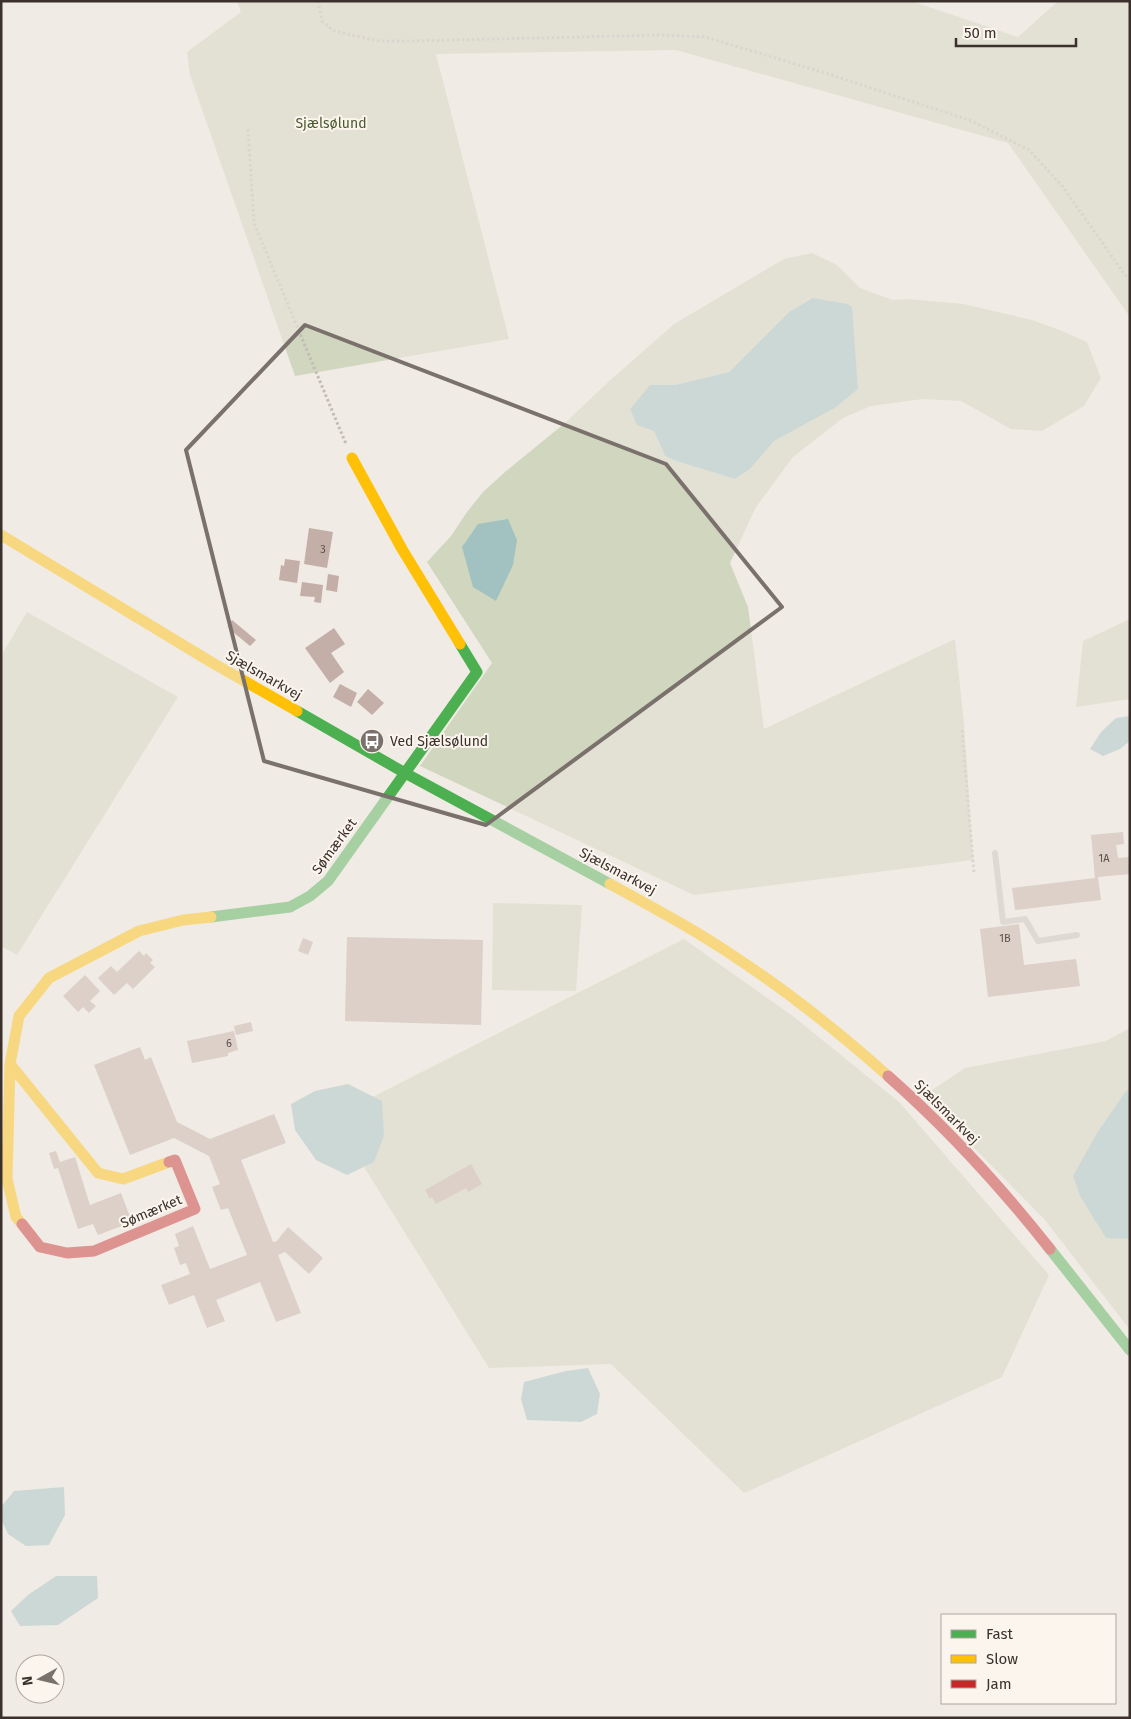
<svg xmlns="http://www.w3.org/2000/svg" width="1131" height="1719" font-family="'Fira Sans',sans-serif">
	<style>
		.green { fill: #d1d6bf; fill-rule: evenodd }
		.water { fill: #a1c2c1 }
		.building { fill: #c3afa7 }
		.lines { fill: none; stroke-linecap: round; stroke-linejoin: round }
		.path { stroke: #c2bbb6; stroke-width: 3; stroke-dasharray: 2.5 2.5; stroke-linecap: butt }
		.lane { stroke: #c9c3be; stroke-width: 6 }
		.fast { stroke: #4caf50; stroke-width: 11 }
		.slow { stroke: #ffc107; stroke-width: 11 }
		.jam { stroke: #c62828; stroke-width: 11 }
		.marked { fill: none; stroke: #7a716c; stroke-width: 4; stroke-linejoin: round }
		.labels { text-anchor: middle; stroke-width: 4; stroke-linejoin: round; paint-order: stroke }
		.number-label { font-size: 11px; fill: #5d504a }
		.park-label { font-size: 14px; fill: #4a5a2e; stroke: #fbf5ee }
		.street-label { font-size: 14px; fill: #3b302b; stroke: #fbf5ee }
		.poi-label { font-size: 14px; fill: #3b302b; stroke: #fbf5ee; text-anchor: start }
	</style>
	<rect width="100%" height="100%" fill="#f0ebe5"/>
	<!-- green -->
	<path class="green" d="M237,1h674l107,36 40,-36h72v316l-122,-174 -332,-93 -240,4 73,285 -214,37 -105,-301 -3,-23 54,-40z
		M812,253l25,12 23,23 33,12 14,-1 57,5 68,16 30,11 25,11 14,36 -17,28 -42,25 -31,-2 -50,-28 -38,-2 -52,7 -28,12 -50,39 -37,50 -26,56 18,44 16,122 191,-90 9,84 9,137 -279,35 -274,-129 72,-103 -65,-101 24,-26 16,-24 16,-20 22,-20 60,-49 41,-39 68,-60 110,-65zM811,298l43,49 4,42 -23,19 -61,33 -24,28 -15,10 -59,-18 -11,-5 -11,-25 -4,-46h25l54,-13 60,-60z
		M27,612l151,85 -161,258 -16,-9v-290z
		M1130,619v80l-54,8 7,-66z
		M493,903l89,2 -6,86 -84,-1z
		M684,939l110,78 105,85 150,173 -47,102 -258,116 -133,-129 -122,4 -156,-251z
		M1130,1028v302l-85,-110 -122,-124 42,-28 141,-27z"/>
	<!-- water -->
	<path class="water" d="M812,298l36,6 4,3 6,82 -23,19 -61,33 -24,28 -15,10 -59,-18 -11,-5 -11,-25 -17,-6 -7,-16 20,-24h25l54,-13 60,-60z
		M508,519l9,21 -4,25 -17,36 -23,-14 -11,-40 16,-23z
		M1130,716v25l-10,8 -17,7 -13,-7 11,-17 15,-14z
		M348,1084l34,17 2,35 -10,26 -27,13 -31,-15 -21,-30 -4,-26 24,-13z
		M1130,1090v149l-24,-1 -26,-42 -7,-20 24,-43 29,-42z
		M588,1368l12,26 -3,20 -16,8 -54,-2 -6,-21 3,-17 42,-11z
		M64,1487l1,28 -16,30 -23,1 -18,-12 -7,-15v-12l13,-16z
		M56,1576h41l1,22 -40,27 -38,1 -9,-15 17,-16z"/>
	<!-- building -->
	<path class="building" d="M309,528l24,4 -6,36 -23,-4z
		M285,559l15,2 -3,22 -18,-3 2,-15 3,1z
		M328,574l11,2 -2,16 -11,-2z
		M302,582l21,3 -2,18 -7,-1 1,-5 -15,-1z
		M232,620l24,20 -6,6 -23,-19z
		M334,628l11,16 -14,9 13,19 -14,11 -25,-35z
		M340,684l17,9 -6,14 -18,-10z
		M368,689l16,14 -12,12 -15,-13z
		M1123,832l1,12 -8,1 2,13 12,-1v17l-32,3 3,23 -86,10 -3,-22 83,-10 -4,-43z
		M1019,924l5,41 52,-6 4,27 -92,11 -8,-68z
		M347,937l136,3 -2,85 -136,-4z
		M303,938l10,4 -5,13 -10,-4z
		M139,951l5,5 2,-3 7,7 -3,3 5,4 -22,22 -6,-6 -13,12 -16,-17 13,-12 6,6z
		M85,975l15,16 -10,10 6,5 -7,7 -6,-6 -5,5 -15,-16z
		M251,1022l2,9 -17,4 -2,-9z
		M234,1031l4,19 -10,3v3l-36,7 -5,-22z
		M140,1047l5,13 6,-3 26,65 33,17 64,-25 12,29 -45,17 32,82 4,-1 11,-14 35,31 -14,16 -24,-22 -7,3 23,58 -25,9 -16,-40 -44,18 9,21 -18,7 -13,-33 -25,10 -8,-20 29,-11 -4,-11 -6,2 -6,-17 5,-2 -4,-12 18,-8 17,43 37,-14 -19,-47 -7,2 -9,-23 8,-3 -11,-28 -35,-18 -44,17 -36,-90z
		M56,1151l4,11 15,-5 15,48 31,-12 11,29 -34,13 -5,-11 -15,5 -20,-61 -4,1 -5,-16z
		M471,1164l11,20 -14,8 -2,-4 -30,16 -4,-7 -2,2 -5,-9z"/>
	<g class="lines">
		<!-- path -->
		<path class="path" d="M318,1l4,20 12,10 45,10h32l250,-6 44,2 117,35 150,49 57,29 34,37 67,95
			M248,129l6,94 92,221
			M962,730l12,143"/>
		<!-- lane -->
		<path class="lane" d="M995,853l8,69 22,-3 13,22 39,-6"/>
		<!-- fast -->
		<path class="fast" d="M297,711l108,62 205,111
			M211,917l79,-10 20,-11 18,-15 149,-209 -17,-28
			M1050,1249l80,101"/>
		<!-- slow -->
		<path class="slow" d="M352,458l50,91 58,95
			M1,535l210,127 86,49
			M610,884c44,24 87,47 128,75 53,35 103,75 150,117
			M10,1064l88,109 25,6 46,-17
			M22,1224l-6,-7 -9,-38 3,-115 9,-48 30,-38 90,-47 44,-11 28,-3"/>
		<!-- jam -->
		<path class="jam" d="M888,1076c59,52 113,111 162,173
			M22,1224l18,23 27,6 27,-2 101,-42 -20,-49 -6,2"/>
	</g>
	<!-- marked area -->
	<path d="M0 0H1131V1719H0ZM305,325l361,139 116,143 -296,218 -222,-64 -78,-311z" fill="#f0ebe5" fill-opacity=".55" fill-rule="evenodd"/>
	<path class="marked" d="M305,325l361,139 116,143 -296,218 -222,-64 -78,-311z"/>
	<!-- icons -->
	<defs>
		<g id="bus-disc" transform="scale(1.25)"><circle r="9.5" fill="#7a716c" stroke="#fbf5ee"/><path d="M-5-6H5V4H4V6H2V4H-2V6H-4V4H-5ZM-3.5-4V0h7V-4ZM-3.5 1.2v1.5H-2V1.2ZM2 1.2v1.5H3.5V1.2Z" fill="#fff"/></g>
	</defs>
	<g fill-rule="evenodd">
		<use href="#bus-disc" x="372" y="741"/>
	</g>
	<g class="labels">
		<!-- number labels -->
		<g class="number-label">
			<text x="323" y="553">3</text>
			<text x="1104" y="862">1A</text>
			<text x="1005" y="942">1B</text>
			<text x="229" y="1047">6</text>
		</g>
		<!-- park labels -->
		<g class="park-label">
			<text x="331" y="128">Sjælsølund</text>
		</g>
		<!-- street labels -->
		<g class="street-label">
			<text transform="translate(264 675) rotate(30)" y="5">Sjælsmarkvej</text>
			<text transform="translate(334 846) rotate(-54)" y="5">Sømærket</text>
			<text transform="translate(618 871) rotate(28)" y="5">Sjælsmarkvej</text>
			<text transform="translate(947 1112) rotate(45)" y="5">Sjælsmarkvej</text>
			<text transform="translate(151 1211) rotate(-23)" y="5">Sømærket</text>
		</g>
		<!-- poi labels -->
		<g class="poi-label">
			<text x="390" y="746">Ved Sjælsølund</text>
		</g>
	</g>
	<!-- border -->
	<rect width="1131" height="1719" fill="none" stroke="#3b302b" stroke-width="5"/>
	<!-- legend -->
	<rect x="941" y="1614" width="175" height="90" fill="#fbf5ee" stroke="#aea6a0"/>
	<rect x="951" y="1630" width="25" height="8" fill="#4caf50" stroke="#aea6a0"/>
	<text x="986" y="1639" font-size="15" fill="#3b302b">Fast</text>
	<rect x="951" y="1655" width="25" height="8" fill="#ffc107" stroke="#aea6a0"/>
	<text x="986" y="1664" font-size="15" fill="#3b302b">Slow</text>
	<rect x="951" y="1680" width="25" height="8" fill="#c62828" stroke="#aea6a0"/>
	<text x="986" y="1689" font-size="15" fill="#3b302b">Jam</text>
	<!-- north arrow -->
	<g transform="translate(40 1679) rotate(262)"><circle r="24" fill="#fbf5ee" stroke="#aea6a0"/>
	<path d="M0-4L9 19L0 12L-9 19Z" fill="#7a716c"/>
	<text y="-8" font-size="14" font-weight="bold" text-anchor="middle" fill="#3b302b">N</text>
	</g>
	<!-- scale -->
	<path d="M956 38v8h120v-8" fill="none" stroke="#3b302b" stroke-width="2.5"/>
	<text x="964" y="38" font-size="15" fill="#3b302b" stroke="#fbf5ee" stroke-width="4" paint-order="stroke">50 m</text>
</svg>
